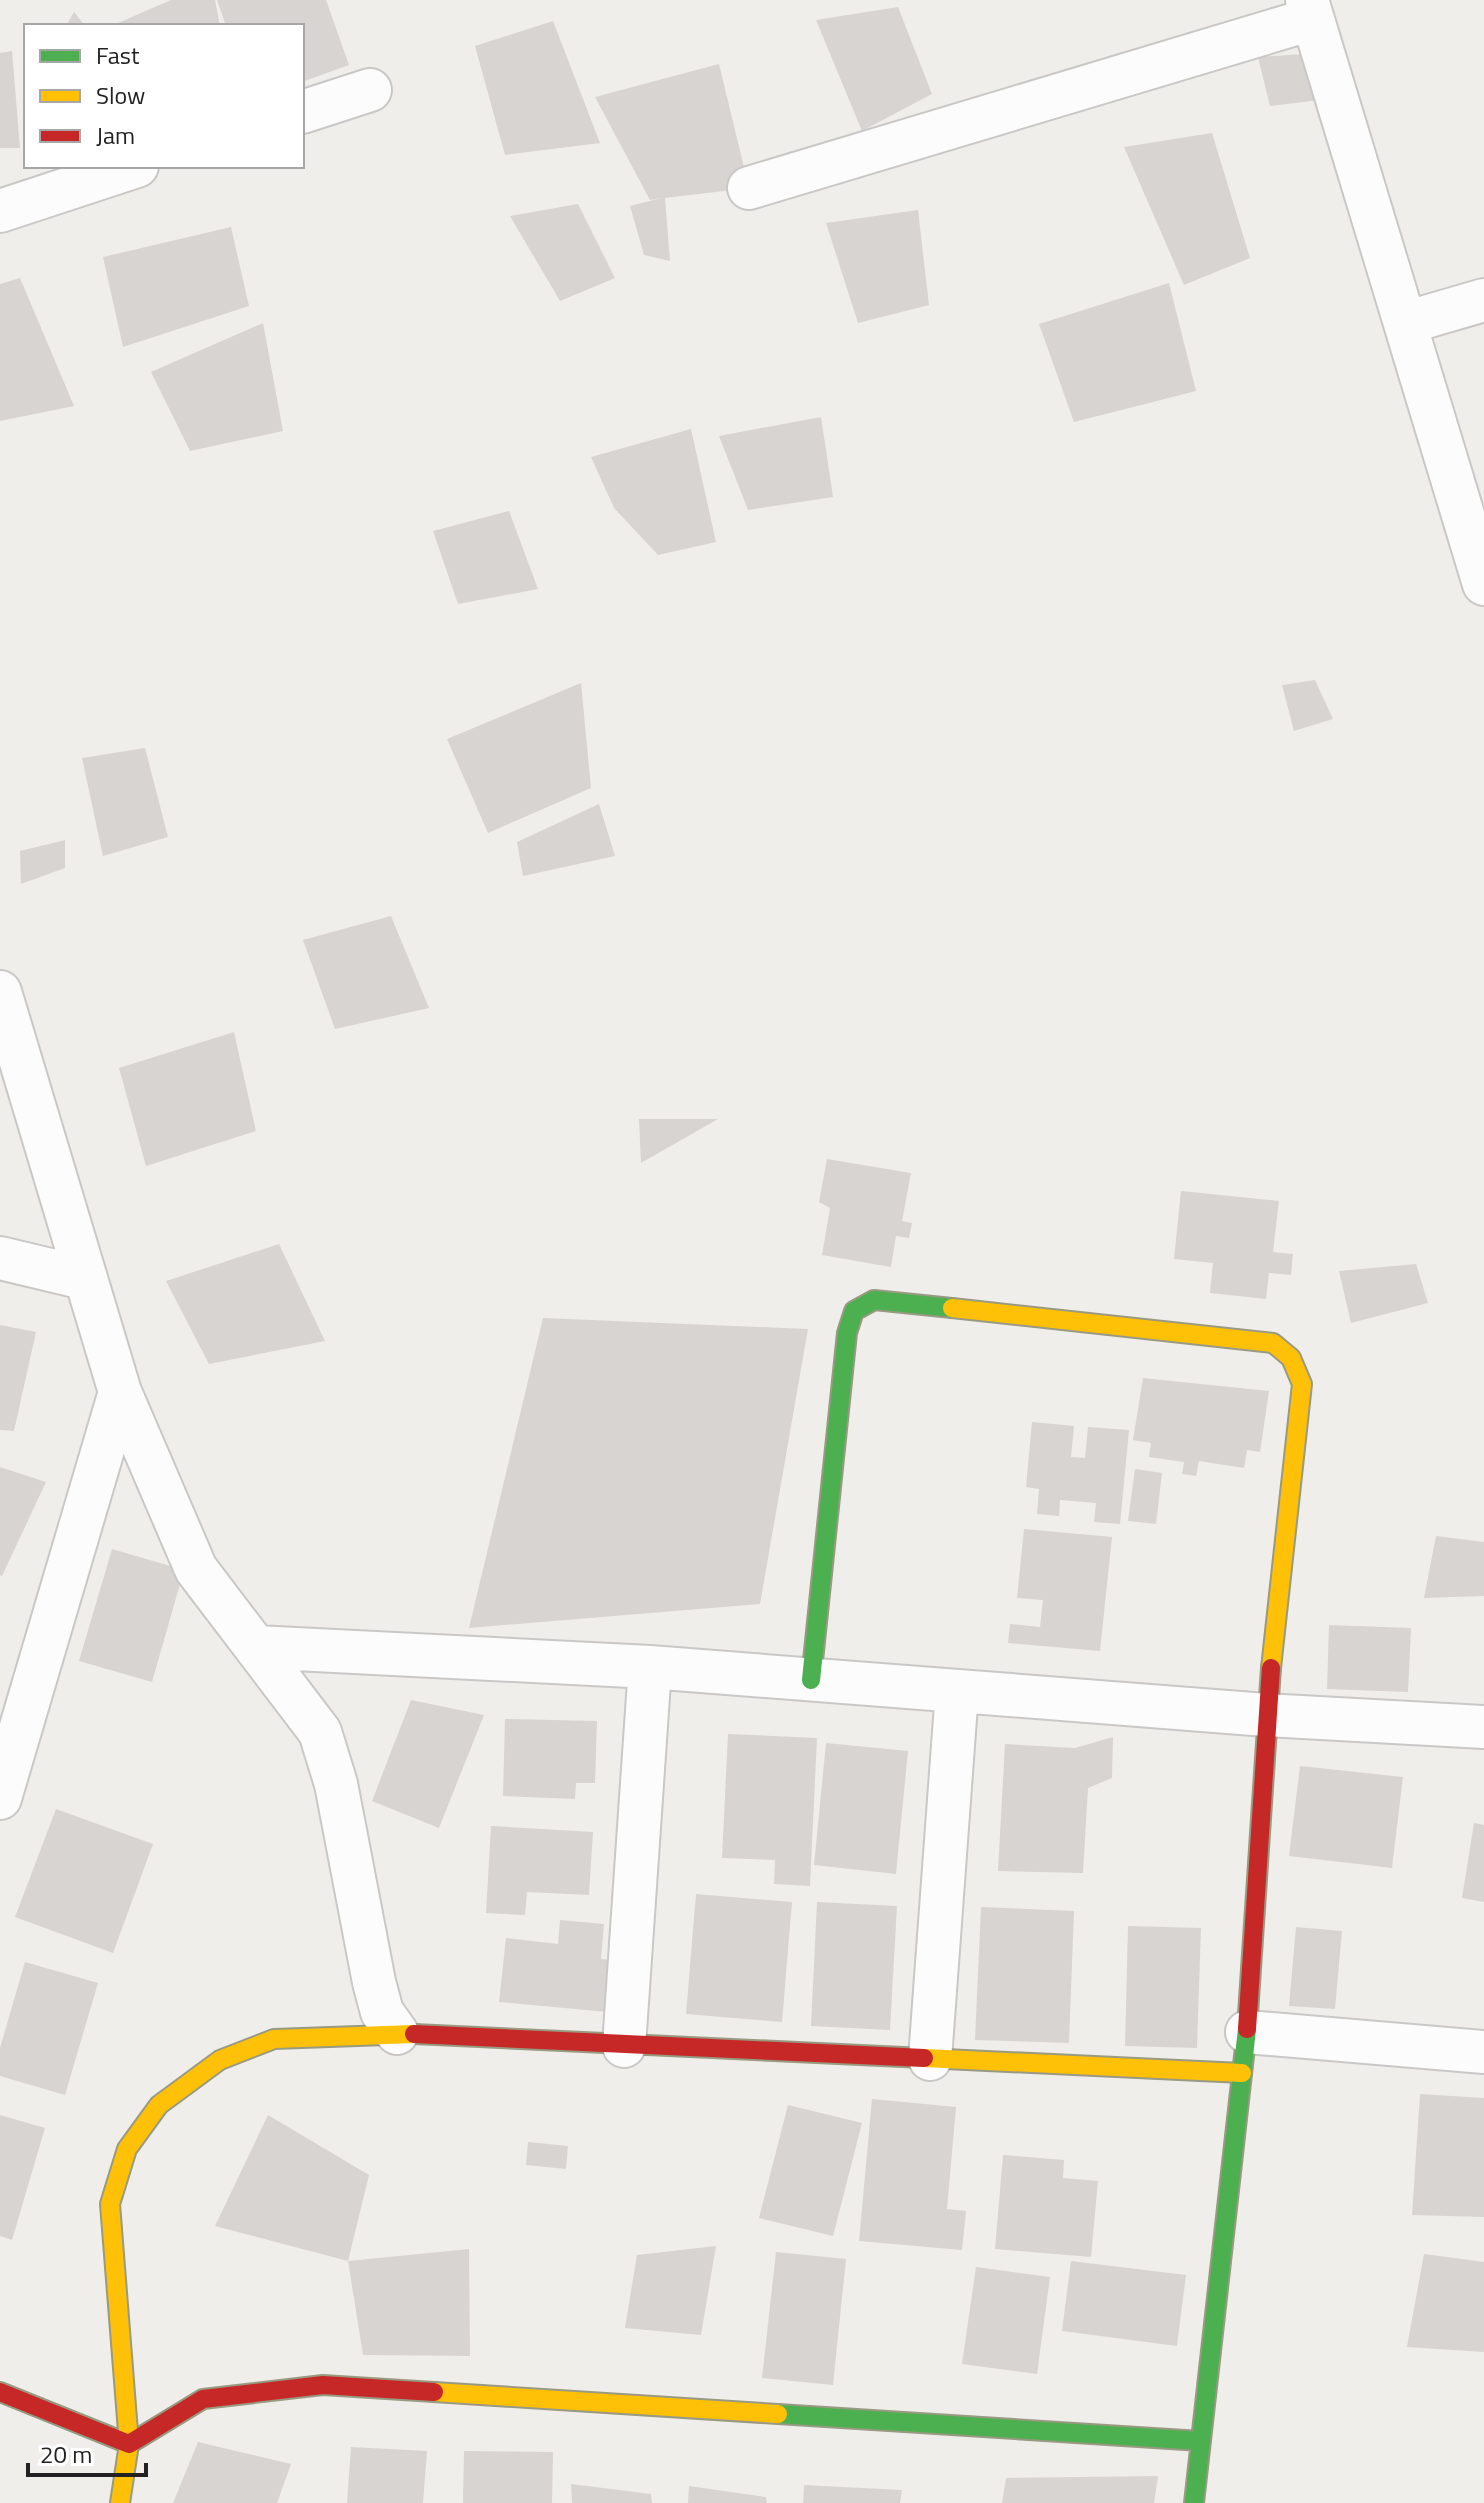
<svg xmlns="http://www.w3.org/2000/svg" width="1484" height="2503" font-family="'Titillium Web',sans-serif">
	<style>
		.building { fill: #d7d4d2 }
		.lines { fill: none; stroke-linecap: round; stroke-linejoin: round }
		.street-casing { stroke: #c9c8c7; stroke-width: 46 }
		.fast-casing { stroke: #999a82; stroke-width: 22 }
		.slow-casing { stroke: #999a82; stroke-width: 22 }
		.jam-casing { stroke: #999a82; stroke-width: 22 }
		.street { stroke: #fdfcfc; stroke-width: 42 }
		.fast { stroke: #4caf50; stroke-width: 18 }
		.slow { stroke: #ffc107; stroke-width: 18 }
		.jam { stroke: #c62828; stroke-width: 18 }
	</style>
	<rect width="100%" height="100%" fill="#f0eeeb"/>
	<!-- building -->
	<path class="building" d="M171,0h44l5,26h-109z
		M217,0h109l23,65 -47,17v-56h-76z
		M898,7l34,87 -70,37 -46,-111z
		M74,12l11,14h-19z
		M553,21l47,122 -95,12 -30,-109z
		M12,51l8,97h-20v-95z
		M1304,54l32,44 -66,8 -12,-49z
		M719,64l30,124 -84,10 5,63 -26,-6 -14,-49 31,-8 -11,2 -55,-103z
		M1212,133l38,125 -66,27 -60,-138z
		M578,204l37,74 -55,23 -50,-85z
		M918,210l11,95 -71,18 -32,-100z
		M231,227l18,79 -126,41 -20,-90z
		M20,278l54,128 -74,15v-137z
		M1169,283l27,108 -122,31 -35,-98z
		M263,323l20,108 -93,20 -39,-79z
		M821,417l12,80 -85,13 -29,-74z
		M691,429l25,113 -58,13 -44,-47 -23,-51z
		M509,511l29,78 -80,15 -25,-73z
		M1315,680l18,39 -39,12 -12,-46z
		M581,683l10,105 -103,45 -41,-94z
		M145,748l23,89 -65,19 -21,-98z
		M599,804l16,52 -92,20 -6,-34z
		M65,840v28l-44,16 -1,-33z
		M391,916l38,92 -94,21 -32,-89z
		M234,1032l22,99 -110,35 -27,-98z
		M639,1119h79l-77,44z
		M827,1159l84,14 -9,48 10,2 -3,15 -13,-2 -5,31 -69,-12 8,-47 -11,-6z
		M1181,1191l98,10 -6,51 20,2 -2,21 -22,-2 -3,26 -56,-6 3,-30 -39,-4z
		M279,1244l46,97 -116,23 -43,-83z
		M1416,1264l12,39 -77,20 -12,-52z
		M543,1318l265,11 -48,275 -291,24z
		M0,1325l36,7 -22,99 -14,-1z
		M1143,1378l126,13 -9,61 -13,-2 -3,18 -45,-7 -3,15 -14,-2 2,-12 -35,-5 2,-14 -18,-3z
		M1032,1422l42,4 -3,31 14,1 3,-31 41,3 -9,94 -26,-2 2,-19 -36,-3 -1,16 -22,-2 2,-25 -13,-2z
		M0,1467l46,15 -44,94 -2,-1z
		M1135,1469l27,4 -6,51 -28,-3z
		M1024,1529l88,8 -12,114 -92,-8 2,-19 30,3 3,-27 -26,-2z
		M1436,1536l48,6v54l-60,2z
		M112,1549l72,21 -32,112 -73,-21z
		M1329,1625l82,3 -3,64 -81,-3z
		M411,1700l73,15 -45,113 -67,-27z
		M505,1719l92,2 -2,62h-19l-1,16 -72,-3z
		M728,1734l89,4 -7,148 -36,-2 1,-24 -53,-2z
		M1113,1737l-1,41 -24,10 -5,85 -85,-2 7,-127 70,4z
		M826,1743l82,8 -12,123 -82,-9z
		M1300,1766l103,11 -11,91 -103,-12z
		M56,1809l97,35 -40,109 -98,-36z
		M1474,1823l10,2v77l-22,-4z
		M491,1826l102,6 -4,63 -62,-3 -2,23 -39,-2z
		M696,1894l96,8 -10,120 -96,-8z
		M817,1902l80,4 -7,124 -79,-4z
		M981,1907l93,4 -5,132 -94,-3z
		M560,1920l44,4 -3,35 11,1 -5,52 -108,-10 7,-64 52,6z
		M1128,1926l73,2 -4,120 -72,-2z
		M1296,1927l46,4 -7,78 -46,-3z
		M25,1962l73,21 -33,112 -65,-19v-28z
		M1420,2094l64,4v119l-72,-2z
		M872,2099l84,8 -9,102 19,2 -4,39 -103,-9z
		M788,2105l74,18 -29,113 -74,-18z
		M0,2115l45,13 -33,112 -12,-4z
		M268,2115l101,60 -21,86 -133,-35z
		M528,2142l40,4 -2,23 -40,-4z
		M1003,2155l61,5 -1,18 35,3 -7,76 -96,-8z
		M716,2246l-15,89 -76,-7 12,-73z
		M469,2249l1,107 -107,-1 -15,-94z
		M776,2252l70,7 -13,126 -71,-7z
		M1424,2254l60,8v90l-77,-5z
		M1071,2261l115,14 -9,71 -115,-15z
		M976,2267l74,10 -13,97 -75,-10z
		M198,2442l93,22 -14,39h-104z
		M351,2447l76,4 -4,52h-76z
		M464,2451l89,1 -1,51h-89z
		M1158,2476l-4,27h-152l4,-25z
		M571,2484l80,10 1,9h-80z
		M804,2485l98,5 -2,13h-97z
		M689,2486l77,11 1,6h-79z"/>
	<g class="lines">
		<!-- street casing -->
		<g class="street-casing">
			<path id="street" d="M1307,0l177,584
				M302,112l68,-22
				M749,188l563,-169
				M0,211l137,-45
				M1405,323l79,-23
				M0,992l120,400 76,177 124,163 16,52 38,198 8,30 15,21
				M0,1258l84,20
				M256,1647l394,20 616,48 218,12
				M0,1798l120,-406
				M1247,2032l237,20
				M624,2046l26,-379
				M930,2059l27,-368"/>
		</g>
		<!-- fast casing -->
		<g class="fast-casing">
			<path id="fast" d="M811,1680l36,-347 7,-22 20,-11 78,8
				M778,2414l423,27
				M1194,2503l53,-474"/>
		</g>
		<!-- slow casing -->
		<g class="slow-casing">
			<path id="slow" d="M952,1308l321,35 18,15 11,26 -31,284
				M924,2058l318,15
				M434,2392l344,22
				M120,2503l9,-59 -19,-240 17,-55 32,-44 61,-45 54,-21 140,-5"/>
		</g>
		<!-- jam casing -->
		<g class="jam-casing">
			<path id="jam" d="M1247,2029l24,-361
				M414,2034l510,24
				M0,2392l129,52 74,-45 120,-14 111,7"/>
		</g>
		<!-- street -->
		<use href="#street" class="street"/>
		<!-- fast -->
		<use href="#fast" class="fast"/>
		<!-- slow -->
		<use href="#slow" class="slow"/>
		<!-- jam -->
		<use href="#jam" class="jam"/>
	</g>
	<!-- legend -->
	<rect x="24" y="24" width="280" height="144" fill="#ffffff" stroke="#a7a7a7" stroke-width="2"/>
	<rect x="40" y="50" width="40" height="12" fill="#4caf50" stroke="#a7a7a7" stroke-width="2"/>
	<text x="96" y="64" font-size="24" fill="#222222">Fast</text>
	<rect x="40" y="90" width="40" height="12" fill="#ffc107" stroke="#a7a7a7" stroke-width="2"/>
	<text x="96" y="104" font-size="24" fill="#222222">Slow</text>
	<rect x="40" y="130" width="40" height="12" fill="#c62828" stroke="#a7a7a7" stroke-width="2"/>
	<text x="96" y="144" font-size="24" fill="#222222">Jam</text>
	<!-- scale -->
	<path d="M28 2463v12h118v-12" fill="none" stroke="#222222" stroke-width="4"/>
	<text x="40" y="2463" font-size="24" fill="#222222" stroke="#ffffff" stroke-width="6" paint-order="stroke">20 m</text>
</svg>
